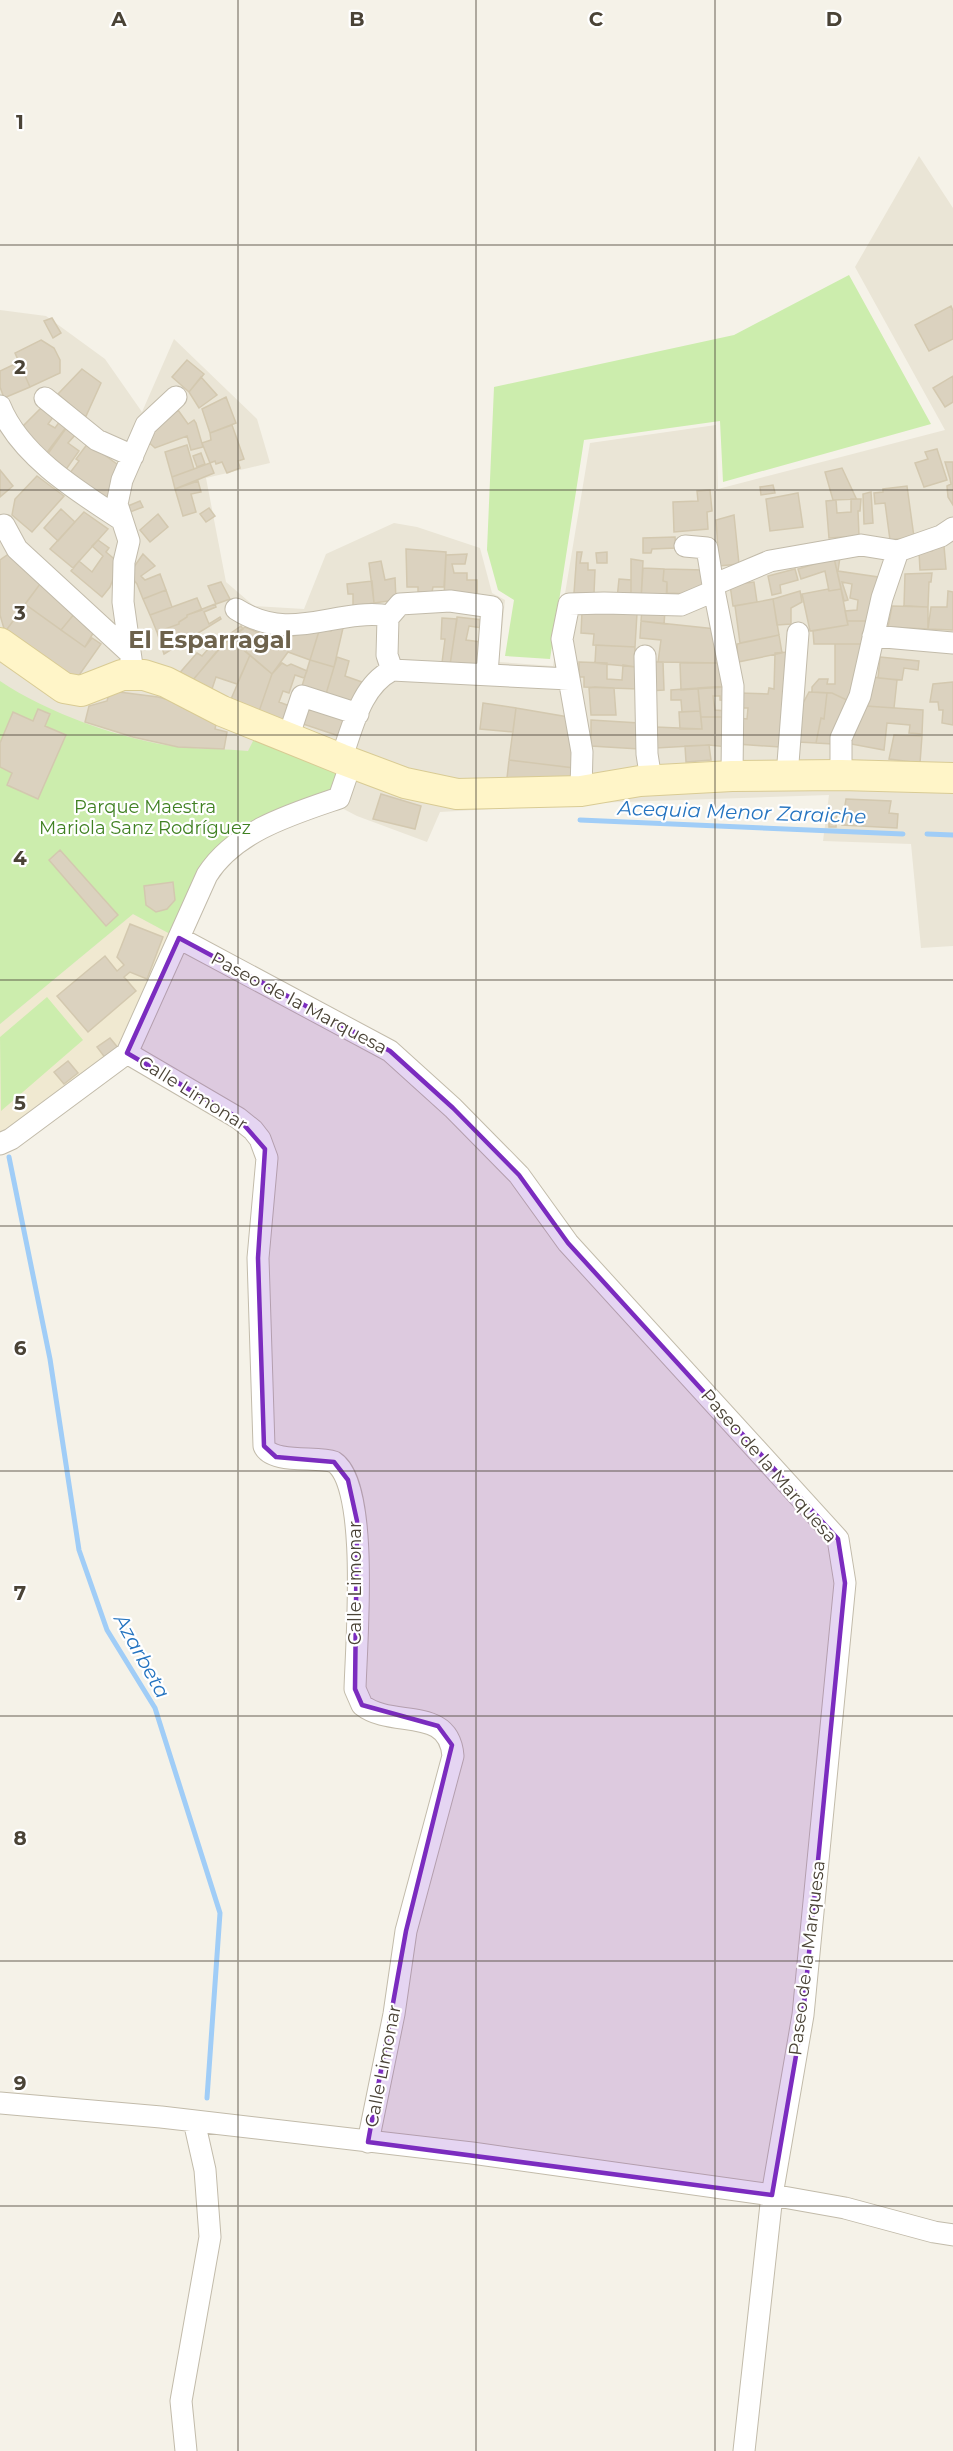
<svg xmlns="http://www.w3.org/2000/svg" width="953" height="2451" font-family="Montserrat,sans-serif">
	<style>
		.residential { fill: #eae5d6 }
		.education { fill: #f0e9d1 }
		.green { fill: #ccedad }
		.lines { fill: none; stroke-linecap: round; stroke-linejoin: round }
		.stream { stroke: #a0cdf7; stroke-width: 5 }
		.building { fill: #dbd2bf; stroke: #d3c8af; stroke-width: 1.5 }
		.street-casing { stroke: #c2bbaa; stroke-width: 23 }
		.secondary-casing { stroke: #d9cb94; stroke-width: 32 }
		.street { stroke: #fff; stroke-width: 21 }
		.secondary { stroke: #fff5c8; stroke-width: 30 }
		.marked { fill: #7b2cbf; fill-opacity: 0.2; stroke: #7b2cbf; stroke-width: 4.5; stroke-linejoin: round }
		.grid { fill: none; stroke: #4a4336; stroke-width: 1.5; stroke-opacity: 0.55 }
		.labels { text-anchor: middle; stroke-width: 4.5; stroke-linejoin: round; paint-order: stroke }
		.park-label { font-size: 18px; fill: #408123; stroke: #fff }
		.street-label { font-size: 18px; fill: #4a4336; stroke: #fff }
		.water-label { font-size: 20px; font-style: italic; fill: #2574c0; stroke: #fff }
		.district-label { font-size: 24px; font-weight: bold; fill: #6d624c; stroke: #fff }
		.grid-label { font-size: 20px; text-anchor: middle; font-weight: bold; fill: #4a4336; stroke: #fff; stroke-width: 4.5; stroke-linejoin: round; paint-order: stroke }
	</style>
	<rect width="100%" height="100%" fill="#f5f2e8"/>
	<!-- residential -->
	<path class="residential" d="M919,156l34,52v738l-32,2 -10,-104 -88,-3 6,-46 -236,8 -153,9 -13,30 -70,-26 -21,-11 -92,42 -30,28 -79,186 -124,88 -11,3v-842l46,6 59,43 37,53 32,-73 83,80 13,44 -64,15 20,104 28,24 50,3 22,-55 68,-31 23,4 63,21 12,45 13,7 -6,62 54,4 37,-223 126,-18 2,64 227,-59 -90,-163z"/>
	<!-- education -->
	<path class="education" d="M133,914l39,21 -45,105 -127,95v-111z"/>
	<!-- green -->
	<path class="green" d="M849,275l82,149 -208,58 -3,-61 -136,19 -34,219 -45,-3 9,-56 -16,-10 -11,-40 7,-163 240,-52z
		M0,681c45,31 125,60 180,66 22,2 46,2 68,4l6,-12 82,33 -5,20 -79,32 -80,111 -39,-21 -133,110z
		M47,997l36,43 -82,71 -1,-74z"/>
	<g class="lines">
		<!-- stream -->
		<path class="stream" d="M580,820l323,14
			M927,834l26,1
			M9,1157l41,202 29,191 28,80 48,78 65,205 -13,185"/>
	</g>
	<!-- building -->
	<path class="building" d="M951,306l2,5v28l-24,12 -14,-26z
		M52,318l9,15 -8,5 -9,-17z
		M41,340l13,8 6,12v13l-30,14 -15,-34z
		M187,360l17,14 -15,18 -17,-15z
		M19,362l11,25 -26,11 -4,-11v-16z
		M82,369l19,14 -15,33 -4,-1 -24,-21z
		M953,376v26l-8,5 -12,-19z
		M201,377l16,18 -18,13 -10,-16z
		M226,397l10,26 -26,10 -8,-24z
		M41,408l13,8 -6,8 7,4 5,-7 7,5 -22,29 -26,-25z
		M178,410l10,14 6,-4 2,3 7,24 -12,3 -4,-14 -32,12 -10,-9z
		M232,425l12,34 -6,2 2,7 -13,5 -5,-11 -6,2 -1,-3 -5,2 -8,-20 9,-3 -1,-7z
		M67,427l9,7 -8,9 11,8 -14,20 -18,-16z
		M88,443l33,24 -13,33 -39,-26 10,-13 -3,-2z
		M187,445l7,24 -22,8 -7,-25z
		M937,449l10,31 -23,7 -9,-24 13,-4 -3,-7z
		M201,453l4,11 -8,3 -4,-11z
		M945,462h8v43l-5,-8 -1,-11 4,-2 -1,-5z
		M210,463l4,10 -39,16 -3,-12z
		M842,468l14,30 1,1 -24,1 -8,-28z
		M0,470l13,16 -13,11z
		M37,476l27,20 -32,36 -20,-17 3,-16z
		M198,481l3,11 -10,2 5,18 -13,4 -8,-27z
		M773,485l2,8 -14,2 -1,-8z
		M907,486l7,51 -24,3 -5,-37 -10,1 -1,-11 9,-1v-3z
		M710,490l2,21 -5,1 1,17 -34,3 -1,-30 25,-1 -1,-10z
		M871,492l2,31 -9,1 -1,-30z
		M798,493l5,34 -33,4 -4,-32z
		M851,499h10l-1,12h-2l1,25 -30,2 -3,-37 10,-1 1,13 14,-1z
		M140,501l3,6 -13,5 -2,-6z
		M209,508l6,8 -9,6 -6,-8z
		M61,509l14,13 -17,19 -14,-13z
		M84,512l24,17 -35,39 -23,-19z
		M158,514l10,13 -18,15 -10,-12z
		M734,515l5,49 -20,2 -3,-46z
		M675,537l1,11 -24,1 -1,4h-8v-15z
		M98,540l11,8 -3,4 13,11 -9,24 -8,10 -31,-26 8,-10 13,11 11,-16 -11,-10z
		M944,546l2,23 -26,1 -1,-18 13,-1v-4z
		M406,549l40,3 -2,35h-11l-1,5h-14v-5h-11z
		M13,551l27,33 -35,48 -5,-17v-55z
		M577,552h5l-2,11h8v7h7l-1,24 -20,-1z
		M607,552v11h-10l-1,-10z
		M143,554l12,12 -14,10 4,4 15,-6 6,16 -23,9 -6,-15 -8,-10z
		M467,554l-2,10h-13l2,9h13v7h10v20l-33,-2 2,-43z
		M840,557l-2,14 40,6 -8,44h-23l-2,-10 12,-1 1,-10 -8,-2 2,-14 -10,-2 6,18 -4,1 -10,-43z
		M834,558l7,31 -12,2 -4,-20 -24,8 -3,-10z
		M631,559l12,2 -2,39h-10z
		M381,561l4,19 10,-2 1,22 -22,3 -5,-40z
		M643,568l21,1 -1,12 4,1 -1,19 -25,-1z
		M664,569l40,1v20l-14,4 -23,-1v-11l-4,-1z
		M795,569l3,11 -18,5 1,8 -9,2 -4,-19z
		M932,573l-1,9h-2l-1,25 -24,-1 1,-32z
		M619,579l12,1v20l-14,-1z
		M372,581l2,22 -21,3v-12h-5l-1,-10z
		M221,582l9,17 -14,5 -8,-18z
		M754,582l3,20 -24,4 -3,-21z
		M40,584l35,29 -14,17 -36,-26z
		M828,589l1,2 12,-2 7,36 -38,6 -8,-37z
		M166,590l6,17 -22,8 -7,-16z
		M800,591l2,11 -11,6v16l-14,1 -4,-26z
		M948,591l5,1v38l-25,-1 3,-22h16z
		M197,598l5,12 -15,5v2l-8,5v2l-22,8 -7,-17z
		M773,599l6,36 -39,8 -5,-37z
		M25,604l60,43 7,-9 9,6 -26,37 -70,-49z
		M215,604l1,3 -12,5 5,12 11,-7 1,2 -57,35 -7,-22 22,-8v-2l8,-5v-2z
		M892,606l36,1v22l-40,-2z
		M642,610l23,1 -1,13 -23,-3z
		M582,612l55,1 -2,34 -42,-2 1,-11 -13,-1z
		M75,613l20,17 -10,17 -24,-17z
		M457,617l26,3 -1,8 -13,-2 -3,14 15,2 -3,27 -28,-4z
		M442,618l15,1 -7,46 -8,-2 3,-24h-4z
		M641,621l75,8 6,34 -64,-1 3,-22 -21,-2z
		M847,621h23l-8,23h-48l-1,-13 35,-6z
		M241,626l2,3 -22,17 -32,39 -12,-9 20,-23 5,3 6,-7z
		M333,626l10,2 -9,39 -24,-7 10,-32 11,3z
		M245,627l21,9 24,1 30,-9 -10,32 -22,-8 -16,22 -43,-36z
		M779,635l3,18 -44,9 -1,-18z
		M229,638l21,17 -13,29 -21,-7 -5,15 -20,-10z
		M835,644h27l-9,59 -21,-10 -20,-1v-5l7,-8h9l-1,5h8z
		M596,645l39,2v20l-40,-4z
		M789,652l-9,95 -43,-3 2,-26 8,1 1,-11h-8l-1,-15 29,1 1,-6 5,1 1,-36z
		M250,655l22,19 -15,43 -29,-11z
		M337,657l12,4 -4,15 17,6 -8,21 -28,-9z
		M880,657l39,4 -1,9 -14,-2 -2,12 -24,-2z
		M310,660l24,7 -8,27 -24,-8z
		M579,662l28,1v16l15,1 1,-15 12,2 3,22 -54,-2v-10h-5z
		M647,662h16l1,28 -16,1z
		M282,663l5,3 4,-2 16,7 -3,7 -9,-3 -6,18 -6,-2 -4,11 16,6 -8,20 -30,-11 15,-43z
		M680,663h42l2,24 -43,3z
		M872,677l25,3 -3,28 -28,-2z
		M953,682v43l-11,-2 1,-13h-4l-1,-8h-8l3,-18z
		M727,686l1,15 -8,-1v-4h-7l2,14 12,1 -1,6h-25l-3,-29z
		M595,687l19,1 2,27h-25l-2,-27z
		M698,688l2,23 -18,1 -1,-12h-10v-10z
		M119,692l39,5 31,8 -2,5 30,10 -2,9 12,3 -3,17 -46,-2 -45,-10 -48,-15 4,-16 18,-5 2,-7z
		M809,692l18,1 -3,26 -3,-1 -5,25 -18,-1 3,-35z
		M827,693h5l21,10 -20,41 -17,-1 5,-25 3,1z
		M303,702l42,14 -6,20 -36,-12z
		M483,703l33,5 -3,24 -33,-3z
		M866,706l57,4 -1,24 -13,-1 1,-8 -23,-2 -3,27 -33,-6 4,-24z
		M516,708l58,10v50l-65,-8z
		M38,709l12,5 -5,12 21,9 -28,64 -31,-14 5,-12 -12,-6v-24l13,-31 20,9z
		M700,711l2,18h-22l-1,-17z
		M701,717h25l2,30 -19,-2 -53,3v-21l46,2z
		M591,720l48,3v26l-48,-3z
		M894,735l28,1 -2,27 -31,-4z
		M709,745l2,15 -25,2 -1,-16z
		M509,760l65,8v11l-67,-1z
		M381,794l40,12 -6,23 -42,-10z
		M846,799l45,2 -2,12 9,1 -1,14 -55,-3z
		M829,811h8l-1,16h-7z
		M60,850l58,65 -12,11 -57,-66z
		M173,882l2,18 -8,9 -11,3 -10,-7 -2,-19z
		M130,924l33,13 -16,42 -17,-7 -6,5 12,14 -48,41 -31,-36 48,-40 12,15 7,-6 -7,-8z
		M110,1038l9,11 -13,10 -9,-12z
		M68,1061l10,12 -14,11 -10,-12z"/>
	<g class="lines">
		<!-- street casing -->
		<g class="street-casing">
			<path id="street" d="M45,398l52,42 36,16
				M0,406c20,50 79,86 122,114
				M4,525l13,24 113,104
				M685,546l22,2 6,37
				M236,609c57,36 99,-2 154,7
				M873,636l80,7
				M645,656l2,98 4,26
				M392,670l-5,-15 1,-37 12,-14 50,-3 42,6 -5,67
				M133,673l-10,-71 1,-40 5,-21 -12,-37 5,-24 24,-55 30,-28
				M288,738l14,-42 56,18
				M341,759c12,-32 19,-72 51,-89l177,9
				M841,775v-37l19,-42 22,-98 16,-47 43,-15 12,-8
				M732,776l1,-90 -20,-101 57,-24 91,-16 37,6
				M787,776l11,-143
				M581,791l1,-39 -20,-113 7,-35 35,-1 77,2 33,-14
				M179,938l211,113 63,57 66,67 49,68 270,296 7,44 -42,432 -31,180 -28,256
				M127,1053l111,65 15,12 7,9 7,19 -9,100 6,188c7,18 53,10 70,16 36,23 22,184 21,227l7,16c30,24 87,0 91,51l-47,175 -12,83 -26,128
				M0,1144l11,-5 116,-86 80,-178c28,-44 85,-61 132,-77l12,-35
				M0,2103l161,14 311,36 300,42 73,13 89,24 19,3
				M186,2451l-5,-50 29,-164 -5,-67 -11,-49"/>
		</g>
		<!-- secondary casing -->
		<g class="secondary-casing">
			<path id="secondary" d="M0,643l64,45 17,3 41,-16h22l22,7 56,29 119,48 64,24 52,11 124,-3 59,-10 92,-5 109,-1 112,3"/>
		</g>
		<!-- street -->
		<use href="#street" class="street"/>
		<!-- secondary -->
		<use href="#secondary" class="secondary"/>
	</g>
	<!-- marked area -->
	<path class="marked" d="M179,938l211,113 63,57 66,67 49,68 270,296 7,44 -42,432 -31,180 -404,-53 38,-211 46,-186 -14,-19 -76,-21 -7,-16 2,-168 -9,-41 -14,-18 -58,-5 -12,-11 -6,-188 7,-109 -27,-31 -111,-65z"/>
	<!-- grid -->
	<path class="grid" d="M238,0v2451M476,0v2451M715,0v2451M0,245h953M0,490h953M0,735h953M0,980h953M0,1226h953M0,1471h953M0,1716h953M0,1961h953M0,2206h953"/>
	<g class="labels">
		<!-- park labels -->
		<g class="park-label">
			<text x="145" y="813">Parque Maestra<tspan x="145" dy="21">Mariola Sanz Rodríguez</tspan></text>
		</g>
		<!-- street labels -->
		<g class="street-label">
			<text transform="translate(299 1003) rotate(28)" y="6">Paseo de la Marquesa</text>
			<text transform="translate(193 1093) rotate(32)" y="6">Calle Limonar</text>
			<text transform="translate(769 1466) rotate(49)" y="6">Paseo de la Marquesa</text>
			<text transform="translate(355 1583) rotate(-90)" y="6">Calle Limonar</text>
			<text transform="translate(807 1958) rotate(-83)" y="6">Paseo de la Marquesa</text>
			<text transform="translate(383 2066) rotate(-79)" y="6">Calle Limonar</text>
		</g>
		<!-- water labels -->
		<g class="water-label">
			<text transform="translate(742 812) rotate(2)" y="7">Acequia Menor Zaraiche</text>
			<text transform="translate(142 1656) rotate(61)" y="7">Azarbeta</text>
		</g>
		<!-- district labels -->
		<g class="district-label">
			<text x="210" y="648">El Esparragal</text>
		</g>
	</g>
	<g class="grid-label">
		<text x="119" y="26">A</text>
		<text x="357" y="26">B</text>
		<text x="596" y="26">C</text>
		<text x="834" y="26">D</text>
		<text x="20" y="129">1</text>
		<text x="20" y="374">2</text>
		<text x="20" y="620">3</text>
		<text x="20" y="865">4</text>
		<text x="20" y="1110">5</text>
		<text x="20" y="1355">6</text>
		<text x="20" y="1600">7</text>
		<text x="20" y="1845">8</text>
		<text x="20" y="2090">9</text>
	</g>
</svg>
